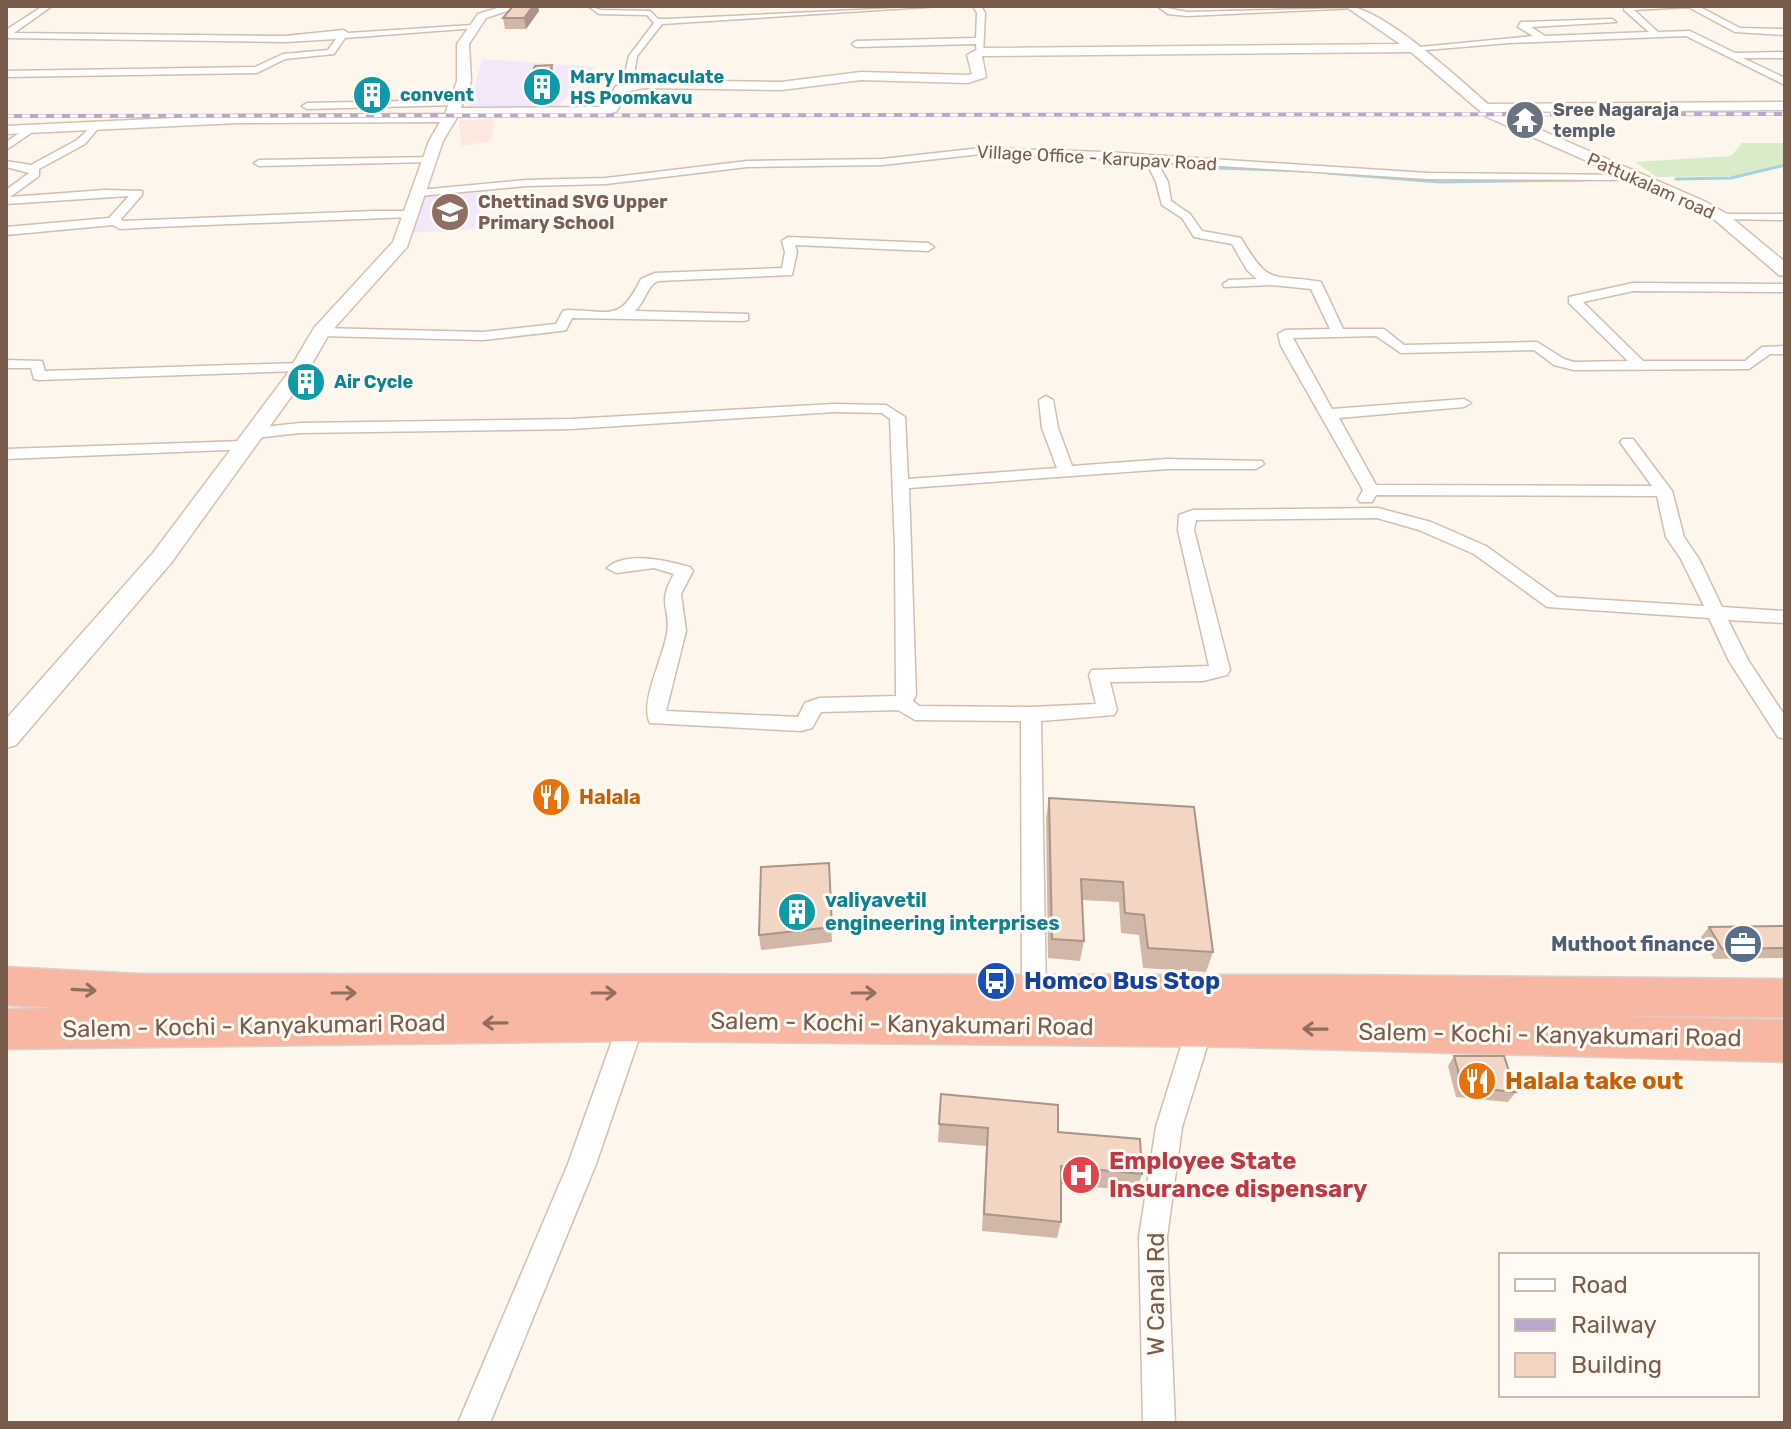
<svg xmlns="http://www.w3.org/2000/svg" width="1791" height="1429" font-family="Rubik,sans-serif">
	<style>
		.commercial { fill: #fde8e0 }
		.education { fill: #f3e8fa }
		.green { fill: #d8ecc9 }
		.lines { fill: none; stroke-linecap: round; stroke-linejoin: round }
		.stream { stroke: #a5d3da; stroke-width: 3 }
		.street-casing { stroke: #d1beb0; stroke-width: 3 }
		.secondary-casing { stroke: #d6c0b0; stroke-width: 3 }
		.highway-casing { stroke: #dad1cd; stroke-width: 3 }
		.street { fill: #fff; fill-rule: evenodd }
		.secondary { fill: #fff; fill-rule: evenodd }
		.highway { fill: #f7b7a3; fill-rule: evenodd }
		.rail-casing { stroke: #b9a8c9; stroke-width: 4 }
		.rail { stroke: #fffaf3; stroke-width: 3; stroke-dasharray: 8; stroke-linecap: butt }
		.wall { fill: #d1b7a8 }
		.shaded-wall { fill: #aa9588 }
		.building { fill: #f3d5c3; stroke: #aa9588; stroke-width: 2 }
		.oneway { stroke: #936e5e }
		.labels { text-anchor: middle; stroke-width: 6; stroke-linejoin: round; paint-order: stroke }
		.far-culture-label { font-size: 18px; font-weight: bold; fill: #0d838f; stroke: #fffaf3; text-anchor: start }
		.far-worship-label { font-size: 18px; font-weight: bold; fill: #5b616d; stroke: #fffaf3; text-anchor: start }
		.far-street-label { font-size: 18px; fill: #7a5c4d; stroke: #fffaf3 }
		.far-education-label { font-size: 18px; font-weight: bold; fill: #785e54; stroke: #fffaf3; text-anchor: start }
		.food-label { font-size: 20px; font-weight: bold; fill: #c56008; stroke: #fffaf3; text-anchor: start }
		.culture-label { font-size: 20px; font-weight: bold; fill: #0d838f; stroke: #fffaf3; text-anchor: start }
		.service-label { font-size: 20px; font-weight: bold; fill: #4e5e75; stroke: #fffaf3; text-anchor: end }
		.near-transit-label { font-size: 24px; font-weight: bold; fill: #164399; stroke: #fffaf3; text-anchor: start }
		.near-street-label { font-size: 24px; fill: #7a5c4d; stroke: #fffaf3 }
		.near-food-label { font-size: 24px; font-weight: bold; fill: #c56008; stroke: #fffaf3; text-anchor: start }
		.near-health-label { font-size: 24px; font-weight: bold; fill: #be3a42; stroke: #fffaf3; text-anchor: start }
	</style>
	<rect width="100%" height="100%" fill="#fdf6ec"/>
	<!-- commercial -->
	<path class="commercial" d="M495,119l-4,22 -30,5 -2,-26z"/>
	<!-- education -->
	<path class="education" d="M482,59l113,8 -37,40 -89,2z
		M490,190l-17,39 -63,4 16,-38z"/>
	<!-- green -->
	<path class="green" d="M1742,143h43v22l-40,11 -88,1 -22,-15 96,-6z"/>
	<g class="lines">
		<!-- stream -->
		<path class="stream" d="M1218,168l91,3
			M1328,173l111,9 146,-2
			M1676,179l55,-1 54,-13"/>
		<!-- street casing -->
		<g class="street-casing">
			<path id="street" d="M43,6h9l-38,27 271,3 59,-6 4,3 124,-8 4,3 -131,10 -11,16 -49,5 -28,14 -251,4v-6l249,-4 28,-13 45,-4 8,-11 -51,3 -279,-4v-8z
				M588,6l13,4 49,1 8,8h9l274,-13 -279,18 -25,32 -4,25 4,4 -5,3 -9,-6 6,-26 25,-33 -7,-8 -48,-1z
				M973,6h8l4,7 -2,41h-6l-1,-10 -120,3 -4,-3 4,-3 120,-3 1,-25z
				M1157,6l30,6 171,-4 -171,8 -19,-2z
				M1625,6h73l42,22 45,1v6l-50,-3 -47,-25 -54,3 24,22 32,-1 45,22 50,-1v6h-42l42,20v7l-99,-49 -177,7 -95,8 -4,-3 123,-12 -15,-9 3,-5 91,-3 4,3 -85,5 14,9 104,-4 -25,-22z
				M459,100l-3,5 -149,4 -5,-3 5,-3z
				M95,123l5,3 -15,18 -46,25v7l-29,21 95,-7 37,1v4l-21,24 2,2 251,-10h36l6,3 -6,3 -254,10 -36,2 -7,-4 -107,10v-8l103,-9 20,-22 -123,8v-14l23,-17 -23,-6v-6l25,4 46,-25z
				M28,127l9,2 -31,21v-8z
				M981,148l123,4 324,21 208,2v4l-4,1 -204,-1 -271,-17 11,20 3,19 19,13 12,17 39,7c29,50 30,35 80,44l22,47h41l20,16 133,-3 27,17 10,3 54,-1 -59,-58v-6l64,-14 152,1v8l-152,-1 -50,11 60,59h102l17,-14 23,-1v8h-15l-21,15 -175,1 -20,-5 -20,-15 -133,3 -25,-17 -83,2 39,71 132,-10 7,4 -7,4 -125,11 37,67 276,1 -32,-44 3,-3h10l39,52 12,46 15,22 23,48 63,4v12l-57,-3 20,40 37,56v23l-7,-2 -49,-76 -20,-43 -162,-11 -73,-53 -55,-24 -42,-12 -181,2 -2,10 36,140 -3,5 -24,6 -93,1 7,28 -3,5 -73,6 5,272 -3,8 -9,3 -9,-3 -3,-8 -1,-272 -106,-1 -17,-10 -77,2 -9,16 -11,3 -151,-8c-11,-20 14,-67 17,-90 4,-28 -11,-27 7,-59l-20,-6 -38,5 -9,-5c19,-18 61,-7 83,-1l3,4 -12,23 5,37 -20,80 132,6 7,-14 14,-5 77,-2 -1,-148 -5,-129 -8,-6 -48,-1 -263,17 -271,4 -45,5 -8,-5 8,-5 45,-5 271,-4 263,-15 52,1 19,12 3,62 149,-11 -15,-40 -3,-28 7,-4 7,4 5,28 14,38 95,-7 95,2 2,3 -8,5h-89l-258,19 7,207 -3,6 6,5 112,1 65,-3 -7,-29 3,-5 117,-4 -31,-136 1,-15 14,-5 185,-2 53,14 55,24 71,51 147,9 -23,-47 -15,-22 -9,-41 -281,-1 -4,7h-12l-2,-3 5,-9 -82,-144 -3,-12 7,-4 45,-1 -19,-40 -39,-4 -48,2 -1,-3 6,-4 28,-1 -10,-9 -15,-26 -38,-7 -12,-19 -20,-13 -6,-23 -10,-21 -165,-7 -99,11 -135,2 -141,17 -80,2 -107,10 -6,-3 6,-3 107,-10 80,-2 141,-17 135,-2z
				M434,157v4l-4,1 -171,4 -5,-3 5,-3z
				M1721,214h64v6l-68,-1 -2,-2z
				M788,237l140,6 6,4 -6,4 -133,-6 2,7 -5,23 -134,6c-11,5 -13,21 -23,30l113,3v6l-5,1 -171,-3 -6,12 -5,1 -78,9 -162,-4 -7,-4 7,-4 162,4 73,-8 7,-13 5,-1c44,1 52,12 73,-31l14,-6 127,-5 3,-16 -3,-11z
				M6,360l36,1 3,10 254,-8 7,4 -7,4 -260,9 -5,-1 -3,-11h-25z
				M245,441l5,2v6l-244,10v-10z
				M632,1010l9,3 4,8 -49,143 -106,259h-32l110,-259 51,-143 4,-8z
				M1200,1016l9,3 4,8 -31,100 -15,110 8,186h-32l-4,-186 17,-110 31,-100 4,-8z"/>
		</g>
		<!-- secondary casing -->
		<g class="secondary-casing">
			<path id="secondary" d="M504,6h18l-36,12 -17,26 2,37 -10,27 143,-1 12,-21 27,-6 138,2 80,-10 107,3 4,-1 -5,-19 13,-7 420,-4 -55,-38c36,0 114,73 143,98l297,-2v8l-286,2 207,90 21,12 58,48v14l-6,-1 -64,-55 -21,-12 -207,-91 -76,-65 -429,4 4,21 -18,6 -107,-3 -80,10 -138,-2 -17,4 -9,19 -10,4 -149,1 -15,25 -36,106 -78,87 -28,49 -130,180 -155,182 -10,3v-29l147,-166 132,-176 29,-49 79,-86 36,-101 11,-19 -202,1 -232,11v-8l232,-11 207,-1 12,-33v-37l21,-30z"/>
		</g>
		<!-- highway casing -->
		<g class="highway-casing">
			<path id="highway" d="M6,967l133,7 1193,1 453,4v38l-180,-1 180,4v42l-546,-15 -607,-6 -626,8v-40l53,-1 -53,-3z"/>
		</g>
		<!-- street -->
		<use href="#street" class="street"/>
		<!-- secondary -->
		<use href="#secondary" class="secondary"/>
		<!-- highway -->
		<use href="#highway" class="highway"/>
		<!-- rail casing -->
		<g class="rail-casing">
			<path id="rail" d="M6,116l1779,-2"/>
		</g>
		<!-- rail -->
		<use href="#rail" class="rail"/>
	</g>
	<!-- wall -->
	<path class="wall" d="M513,6h25l1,5 -13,18h-21l-2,-11z
		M552,65l2,11 -7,22h-18l-3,-11z
		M1049,798l164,154 -7,20 -63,-4 -4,-33 -18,-2 -2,-31 -37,-2 2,41 -4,20 -32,-3 -2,-140z
		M829,863l3,79 -71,8 -2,-15z
		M1709,927h76v31l-71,1 -13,-22z
		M1454,1056l62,36 -8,10 -52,-5 -8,-31z
		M941,1094l117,38 84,42 -6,17 -75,-7v38l-4,16 -75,-7 4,-85 -48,-4z"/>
	<!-- shaded-wall -->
	<path class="shaded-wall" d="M533,6h5l1,5 -13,18 -2,-11z
		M552,65l2,11 -7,22 -2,-12z"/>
	<!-- building -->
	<path class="building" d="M513,6h20l-9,12h-21z
		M552,65l-7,21 -19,1 9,-21z
		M1049,798l145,9 19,145 -65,-4 -4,-33 -19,-2 -2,-31 -42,-3 3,62 -32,-2z
		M829,863l3,64 -73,8 2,-68z
		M1784,926l1,22 -63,1 -13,-22z
		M1454,1056h50l12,36 -53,-5z
		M941,1094l117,11v27l82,7 2,35 -81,-8v56l-77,-8 4,-86 -49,-4z"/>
	<!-- one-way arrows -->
	<defs><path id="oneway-shaft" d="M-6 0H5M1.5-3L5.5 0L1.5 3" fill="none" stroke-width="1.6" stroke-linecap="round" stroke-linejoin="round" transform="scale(2)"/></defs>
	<g class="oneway">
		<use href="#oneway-shaft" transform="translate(84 990) rotate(3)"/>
		<use href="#oneway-shaft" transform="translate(344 993)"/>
		<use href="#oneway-shaft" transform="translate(604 993)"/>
		<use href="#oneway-shaft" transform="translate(864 993)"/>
		<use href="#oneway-shaft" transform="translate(495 1023) rotate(179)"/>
		<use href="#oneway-shaft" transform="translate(1315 1029) rotate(-179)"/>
	</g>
	<!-- icons -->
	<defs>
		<g id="building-disc" transform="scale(2)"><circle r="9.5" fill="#0f9aa8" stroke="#fffaf3"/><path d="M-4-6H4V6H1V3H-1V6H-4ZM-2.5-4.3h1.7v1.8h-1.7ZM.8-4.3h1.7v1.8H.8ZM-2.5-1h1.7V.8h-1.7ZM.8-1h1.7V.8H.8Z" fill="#fff"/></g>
		<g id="temple-disc" transform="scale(2)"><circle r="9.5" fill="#6b7280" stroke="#fffaf3"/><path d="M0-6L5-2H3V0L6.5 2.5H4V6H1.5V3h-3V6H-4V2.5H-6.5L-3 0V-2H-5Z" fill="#fff"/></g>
		<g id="school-disc" transform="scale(2)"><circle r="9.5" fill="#8d6e63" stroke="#fffaf3"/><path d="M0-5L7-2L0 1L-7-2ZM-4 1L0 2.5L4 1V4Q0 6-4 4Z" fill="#fff"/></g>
		<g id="restaurant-disc" transform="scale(2)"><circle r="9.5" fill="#e8710a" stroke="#fffaf3"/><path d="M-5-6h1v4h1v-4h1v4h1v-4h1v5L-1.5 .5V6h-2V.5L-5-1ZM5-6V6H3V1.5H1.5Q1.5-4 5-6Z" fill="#fff"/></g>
		<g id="office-disc" transform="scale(2)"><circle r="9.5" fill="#5c6f8a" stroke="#fffaf3"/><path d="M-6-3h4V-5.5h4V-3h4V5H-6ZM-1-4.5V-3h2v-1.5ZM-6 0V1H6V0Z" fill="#fff"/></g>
		<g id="bus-disc" transform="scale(2)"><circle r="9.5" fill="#1a4fb4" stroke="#fffaf3"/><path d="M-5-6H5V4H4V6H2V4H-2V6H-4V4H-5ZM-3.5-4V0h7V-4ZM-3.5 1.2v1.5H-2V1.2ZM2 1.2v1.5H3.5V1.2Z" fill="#fff"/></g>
		<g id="hospital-disc" transform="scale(2)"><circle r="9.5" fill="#e0444e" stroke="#fffaf3"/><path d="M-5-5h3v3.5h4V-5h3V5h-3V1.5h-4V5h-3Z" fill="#fff"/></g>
	</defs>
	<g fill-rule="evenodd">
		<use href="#building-disc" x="542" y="87"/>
		<use href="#building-disc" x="372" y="95"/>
		<use href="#temple-disc" x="1525" y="120"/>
		<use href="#school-disc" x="450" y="212"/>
		<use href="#building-disc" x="306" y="382"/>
		<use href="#restaurant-disc" x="551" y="797"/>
		<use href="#building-disc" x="797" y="912"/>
		<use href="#office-disc" x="1743" y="944"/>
		<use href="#bus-disc" x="996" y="981"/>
		<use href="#restaurant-disc" x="1477" y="1081"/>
		<use href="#hospital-disc" x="1081" y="1175"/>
	</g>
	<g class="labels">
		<!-- far-culture labels -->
		<g class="far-culture-label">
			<text x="570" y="83">Mary Immaculate<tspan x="570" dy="21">HS Poomkavu</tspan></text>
			<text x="400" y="101">convent</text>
			<text x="334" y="388">Air Cycle</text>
		</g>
		<!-- far-worship labels -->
		<g class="far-worship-label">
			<text x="1553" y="116">Sree Nagaraja<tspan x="1553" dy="21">temple</tspan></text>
		</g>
		<!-- far-street labels -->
		<g class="far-street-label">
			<text transform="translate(1097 158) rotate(3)" y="6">Village Office - Karupav Road</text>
			<text transform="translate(1651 186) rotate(24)" y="6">Pattukalam road</text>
		</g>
		<!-- far-education labels -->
		<g class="far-education-label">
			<text x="478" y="208">Chettinad SVG Upper<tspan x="478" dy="21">Primary School</tspan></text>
		</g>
		<!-- food labels -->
		<g class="food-label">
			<text x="579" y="804">Halala</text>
		</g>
		<!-- culture labels -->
		<g class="culture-label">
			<text x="825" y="907">valiyavetil<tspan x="825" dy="23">engineering interprises</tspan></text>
		</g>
		<!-- service labels -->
		<g class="service-label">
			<text x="1715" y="951">Muthoot finance</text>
		</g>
		<!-- near-transit labels -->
		<g class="near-transit-label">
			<text x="1024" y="989">Homco Bus Stop</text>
		</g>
		<!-- near-street labels -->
		<g class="near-street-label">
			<text transform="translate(902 1024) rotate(1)" y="8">Salem - Kochi - Kanyakumari Road</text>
			<text transform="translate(254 1026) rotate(-1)" y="8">Salem - Kochi - Kanyakumari Road</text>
			<text transform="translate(1550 1035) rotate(1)" y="8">Salem - Kochi - Kanyakumari Road</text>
			<text transform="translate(1156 1294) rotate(-90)" y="8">W Canal Rd</text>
		</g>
		<!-- near-food labels -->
		<g class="near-food-label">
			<text x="1505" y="1089">Halala take out</text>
		</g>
		<!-- near-health labels -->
		<g class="near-health-label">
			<text x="1109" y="1169">Employee State<tspan x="1109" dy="28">Insurance dispensary</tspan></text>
		</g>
	</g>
	<!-- border -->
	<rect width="1791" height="1429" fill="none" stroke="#7a5c4d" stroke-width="16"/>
	<!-- legend -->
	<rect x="1499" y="1253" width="260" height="144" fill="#fffaf3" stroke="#cabbb1" stroke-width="2"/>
	<rect x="1515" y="1279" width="40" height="12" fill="#ffffff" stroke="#cabbb1" stroke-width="2"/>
	<text x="1571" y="1293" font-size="24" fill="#7a5c4d">Road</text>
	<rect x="1515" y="1319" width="40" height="12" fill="#b9a8c9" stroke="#cabbb1" stroke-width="2"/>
	<text x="1571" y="1333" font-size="24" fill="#7a5c4d">Railway</text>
	<rect x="1515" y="1353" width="40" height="24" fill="#f3d5c3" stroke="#cabbb1" stroke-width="2"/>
	<text x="1571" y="1373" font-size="24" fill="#7a5c4d">Building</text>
</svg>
